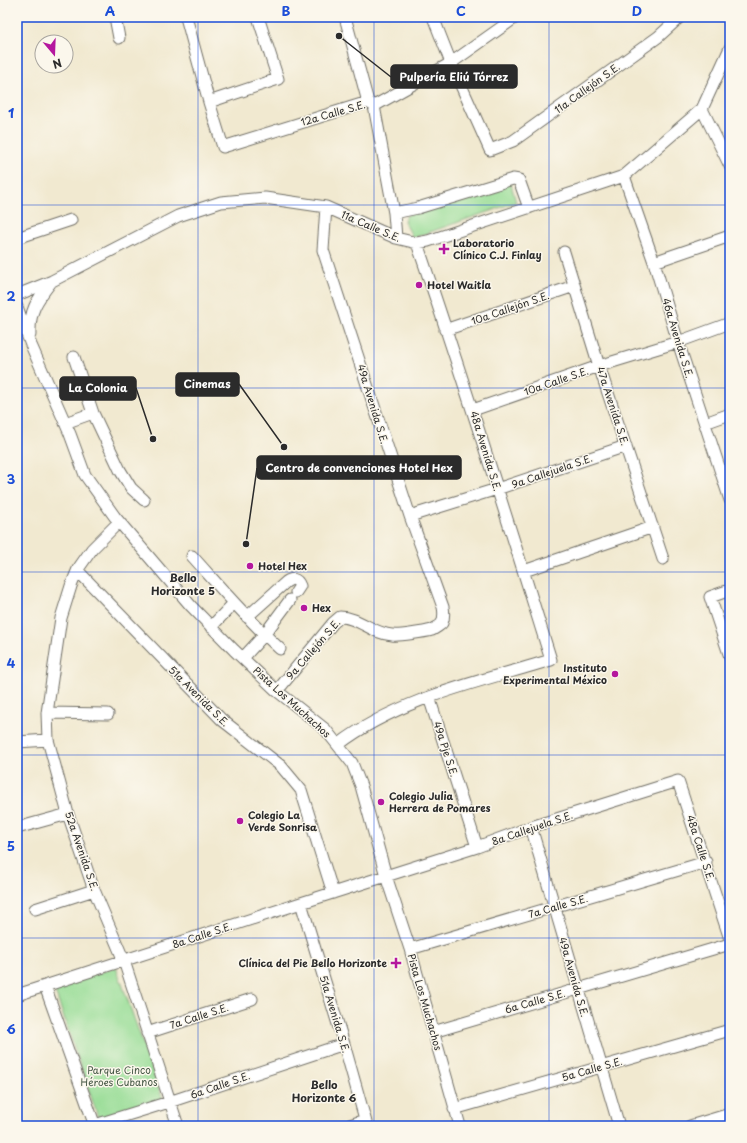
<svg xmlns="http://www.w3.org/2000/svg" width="747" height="1143" font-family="'Playpen Sans',sans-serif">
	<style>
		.green { fill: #98dd96; stroke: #628460 }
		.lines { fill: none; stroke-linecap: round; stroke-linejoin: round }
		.minor-casing { stroke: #706e65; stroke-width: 13 }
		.minor { stroke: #fff; stroke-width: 11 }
		.grid { fill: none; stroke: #1d4ed8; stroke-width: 1; stroke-opacity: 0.55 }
		.poi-dot { fill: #b5179e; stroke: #fbf7ec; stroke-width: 1.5 }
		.labels { text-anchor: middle; stroke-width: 3; stroke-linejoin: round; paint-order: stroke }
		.street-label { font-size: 10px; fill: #2b2b2b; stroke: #fbf7ec }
		.poi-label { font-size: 10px; font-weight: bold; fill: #2b2b2b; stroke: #fbf7ec; text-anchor: start }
		.park-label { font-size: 10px; fill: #465846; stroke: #fbf7ec }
		.neighbourhood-label { font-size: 11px; font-weight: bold; fill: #2b2b2b; stroke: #fbf7ec }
		.leader { fill: none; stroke: #2b2b2b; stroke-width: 1.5 }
		.callout-dot { fill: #2b2b2b; stroke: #fbf7ec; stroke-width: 1.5 }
		.callout { fill: #2b2b2b; stroke: #2b2b2b; stroke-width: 1.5 }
		.callout-label { font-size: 11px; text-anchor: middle; font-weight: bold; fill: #fff }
		.neatline { fill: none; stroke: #1d4ed8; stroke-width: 1.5 }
		.grid-label { font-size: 13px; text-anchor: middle; font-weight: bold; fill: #1d4ed8 }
	</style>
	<rect width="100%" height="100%" fill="#fbf7ec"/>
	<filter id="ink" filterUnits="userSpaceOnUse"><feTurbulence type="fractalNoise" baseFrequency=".025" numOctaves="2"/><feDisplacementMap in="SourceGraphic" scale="8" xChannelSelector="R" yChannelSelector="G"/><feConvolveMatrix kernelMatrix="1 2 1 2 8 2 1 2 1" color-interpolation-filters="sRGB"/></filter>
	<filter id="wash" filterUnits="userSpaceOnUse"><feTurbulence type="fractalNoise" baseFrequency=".012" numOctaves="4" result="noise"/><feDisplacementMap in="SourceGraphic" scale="16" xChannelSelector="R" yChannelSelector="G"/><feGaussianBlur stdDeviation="0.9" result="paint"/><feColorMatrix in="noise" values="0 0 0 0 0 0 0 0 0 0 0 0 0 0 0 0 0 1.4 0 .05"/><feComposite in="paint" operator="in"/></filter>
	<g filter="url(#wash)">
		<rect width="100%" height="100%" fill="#f1e9d0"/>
		<!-- green -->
		<path class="green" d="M510,181l6,21 -103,36 -9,-17 3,-6z
			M116,967l47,133 -64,20 -45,-131z"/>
	</g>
	<g filter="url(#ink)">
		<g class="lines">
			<!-- minor casing -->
			<g class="minor-casing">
				<path id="minor" d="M115,17l4,21
					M186,17l23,85 14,45 145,-45 6,4
					M345,17l23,85
					M433,17l18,46 39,87 23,-9 145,-104 22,-20
					M209,102l69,-23 -20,-62
					M374,106l77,-43 65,-46
					M374,106l20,107 2,25
					M702,109l28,57
					M624,176l30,86 24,80 52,158
					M394,213l24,-5 95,-29 6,1 10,28
					M17,238l54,-18
					M564,252l35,114 64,193
					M654,262l76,-26
					M17,295l35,-14 126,-65 43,-14 44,-4 61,9 70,31 21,5 11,-2 196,-65 78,-67 28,-61
					M17,307l14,38 39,89 15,41 30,42 76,89 43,44 43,41 48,38 27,34 9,23 25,90 24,73 50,177
					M445,330l129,-44
					M30,335c-1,-24 7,-35 21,-53
					M74,357l19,56 27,57 11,18 13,12
					M473,410l126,-44 79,-24 52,-19
					M65,423l28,-10
					M705,423l25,-9
					M410,516l87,-27 129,-43
					M119,522l-27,27 -14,20 -7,17 -10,32 -14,95 1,27 20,74 26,76 30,71 54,165
					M192,556c29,32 56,64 88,93
					M78,569v2l144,149 59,46 20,24 32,103
					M524,571l129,-44
					M730,590l-20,7 20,60
					M247,617l39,-35c6,-4 11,-4 14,4l-4,6
					M211,627l23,-24
					M243,658l21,-23 26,-35
					M277,691l56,-68 7,-6c19,0 33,17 52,18 7,1 33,-3 40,-5 3,-2 8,-4 10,-7 2,-5 2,-11 1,-16l-33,-91 -87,-266 3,-43
					M429,697l48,150
					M47,713l61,1
					M17,742l31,-2
					M338,745c61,-47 141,-63 213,-85 -43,-139 -87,-279 -134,-417
					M531,827l88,299
					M17,828l51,-14
					M301,903l43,141 23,82
					M35,909l59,-19
					M410,949l296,-87
					M45,986l50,140
					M17,995l284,-92 176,-56 54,-20 147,-46 52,158
					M433,1032l297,-88
					M147,1033l105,-34
					M454,1109l276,-79
					M95,1125l74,-23 175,-58
					M347,1126l18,-6
					M690,1126l40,-12"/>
			</g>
			<!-- minor -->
			<use href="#minor" class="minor"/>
		</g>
	</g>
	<!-- grid -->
	<path class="grid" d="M198,17v1109M374,17v1109M549,17v1109M17,205h713M17,388h713M17,572h713M17,755h713M17,938h713"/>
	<!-- markers -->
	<g class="poi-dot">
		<path d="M442 243h4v4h4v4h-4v4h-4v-4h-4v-4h4z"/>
		<circle cx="419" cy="285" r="4"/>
		<circle cx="250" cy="566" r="4"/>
		<circle cx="304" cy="608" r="4"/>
		<circle cx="615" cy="674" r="4"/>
		<circle cx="381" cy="802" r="4"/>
		<circle cx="240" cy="821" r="4"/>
		<path d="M394 957h4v4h4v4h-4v4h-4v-4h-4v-4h4z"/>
	</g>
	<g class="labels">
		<!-- street labels -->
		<g class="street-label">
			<text transform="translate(587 88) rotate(-36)" y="4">11a Callejón S.E.</text>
			<text transform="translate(333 113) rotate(-16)" y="4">12a Calle S.E.</text>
			<text transform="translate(371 226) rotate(23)" y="4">11a Calle S.E.</text>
			<text transform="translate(510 308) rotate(-19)" y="4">10a Callejón S.E.</text>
			<text transform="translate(678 338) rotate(73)" y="4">46a Avenida S.E.</text>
			<text transform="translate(556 381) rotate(-19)" y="4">10a Calle S.E.</text>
			<text transform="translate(373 404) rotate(73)" y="4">49a Avenida S.E.</text>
			<text transform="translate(613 406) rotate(72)" y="4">47a Avenida S.E.</text>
			<text transform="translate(486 451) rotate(73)" y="4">48a Avenida S.E.</text>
			<text transform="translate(552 471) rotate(-19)" y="4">9a Callejuela S.E.</text>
			<text transform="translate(313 649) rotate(-49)" y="4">9a Callejón S.E.</text>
			<text transform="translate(199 696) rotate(45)" y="4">51a Avenida S.E.</text>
			<text transform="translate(292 702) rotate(42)" y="4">Pista Los Muchachos</text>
			<text transform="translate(446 749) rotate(72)" y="4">49a Pje S.E.</text>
			<text transform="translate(532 828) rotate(-19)" y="4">8a Callejuela S.E.</text>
			<text transform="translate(701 848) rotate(72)" y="4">48a Calle S.E.</text>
			<text transform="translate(82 851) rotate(71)" y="4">52a Avenida S.E.</text>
			<text transform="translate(558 906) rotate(-16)" y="4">7a Calle S.E.</text>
			<text transform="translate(202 935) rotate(-18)" y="4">8a Calle S.E.</text>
			<text transform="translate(574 977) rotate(74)" y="4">49a Avenida S.E.</text>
			<text transform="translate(535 1001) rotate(-16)" y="4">6a Calle S.E.</text>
			<text transform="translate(425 1002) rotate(74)" y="4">Pista Los Muchachos</text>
			<text transform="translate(335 1014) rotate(73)" y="4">51a Avenida S.E.</text>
			<text transform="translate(199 1016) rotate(-18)" y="4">7a Calle S.E.</text>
			<text transform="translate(592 1069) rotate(-16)" y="4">5a Calle S.E.</text>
			<text transform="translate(220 1085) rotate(-19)" y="4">6a Calle S.E.</text>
		</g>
		<!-- poi labels -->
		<g class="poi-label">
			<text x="453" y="247">Laboratorio<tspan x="453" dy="12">Clínico C.J. Finlay</tspan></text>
			<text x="427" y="289">Hotel Waitla</text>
			<text x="258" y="570">Hotel Hex</text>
			<text x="312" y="612">Hex</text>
			<text x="607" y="672" text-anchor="end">Instituto<tspan x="607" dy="12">Experimental México</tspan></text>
			<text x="389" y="800">Colegio Julia<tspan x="389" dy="12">Herrera de Pomares</tspan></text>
			<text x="248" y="819">Colegio La<tspan x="248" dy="12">Verde Sonrisa</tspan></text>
			<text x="387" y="967" text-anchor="end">Clínica del Pie Bello Horizonte</text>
		</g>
		<!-- park labels -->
		<g class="park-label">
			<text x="119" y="1074">Parque Cinco<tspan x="119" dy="12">Héroes Cubanos</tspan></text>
		</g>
		<!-- neighbourhood labels -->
		<g class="neighbourhood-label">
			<text x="183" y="582">Bello<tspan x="183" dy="13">Horizonte 5</tspan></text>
			<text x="324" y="1089">Bello<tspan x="324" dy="13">Horizonte 6</tspan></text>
		</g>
	</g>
	<!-- callouts -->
	<path class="leader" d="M339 36L391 77M284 447L239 384M153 439L136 388M246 544L257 468"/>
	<g class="callout-dot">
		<circle cx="339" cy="36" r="4"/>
		<circle cx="284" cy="447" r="4"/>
		<circle cx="153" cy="439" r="4"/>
		<circle cx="246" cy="544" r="4"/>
	</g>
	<g class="callout">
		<rect x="391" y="65" width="126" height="23" rx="4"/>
		<rect x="176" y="373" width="63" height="23" rx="4"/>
		<rect x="60" y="377" width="76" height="23" rx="4"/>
		<rect x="257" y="456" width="204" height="23" rx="4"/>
	</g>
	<g class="callout-label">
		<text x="454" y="81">Pulpería Eliú Tórrez</text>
		<text x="207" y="388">Cinemas</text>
		<text x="98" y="392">La Colonia</text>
		<text x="359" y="472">Centro de convenciones Hotel Hex</text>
	</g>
	<!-- margin -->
	<rect width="747" height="1143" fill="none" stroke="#fbf7ec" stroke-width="44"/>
	<!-- north arrow -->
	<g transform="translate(54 54) rotate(161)"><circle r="19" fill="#fbf7ec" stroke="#a8a59f"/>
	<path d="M0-3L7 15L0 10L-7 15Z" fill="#b5179e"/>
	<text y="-6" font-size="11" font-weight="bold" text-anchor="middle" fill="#2b2b2b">N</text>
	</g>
	<rect x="22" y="22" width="703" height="1099" class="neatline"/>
	<g class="grid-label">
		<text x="110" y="16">A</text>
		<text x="286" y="16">B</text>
		<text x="461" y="16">C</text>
		<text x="637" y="16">D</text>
		<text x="11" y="118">1</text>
		<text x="11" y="301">2</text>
		<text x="11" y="484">3</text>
		<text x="11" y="668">4</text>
		<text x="11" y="851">5</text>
		<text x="11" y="1034">6</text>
	</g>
</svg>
